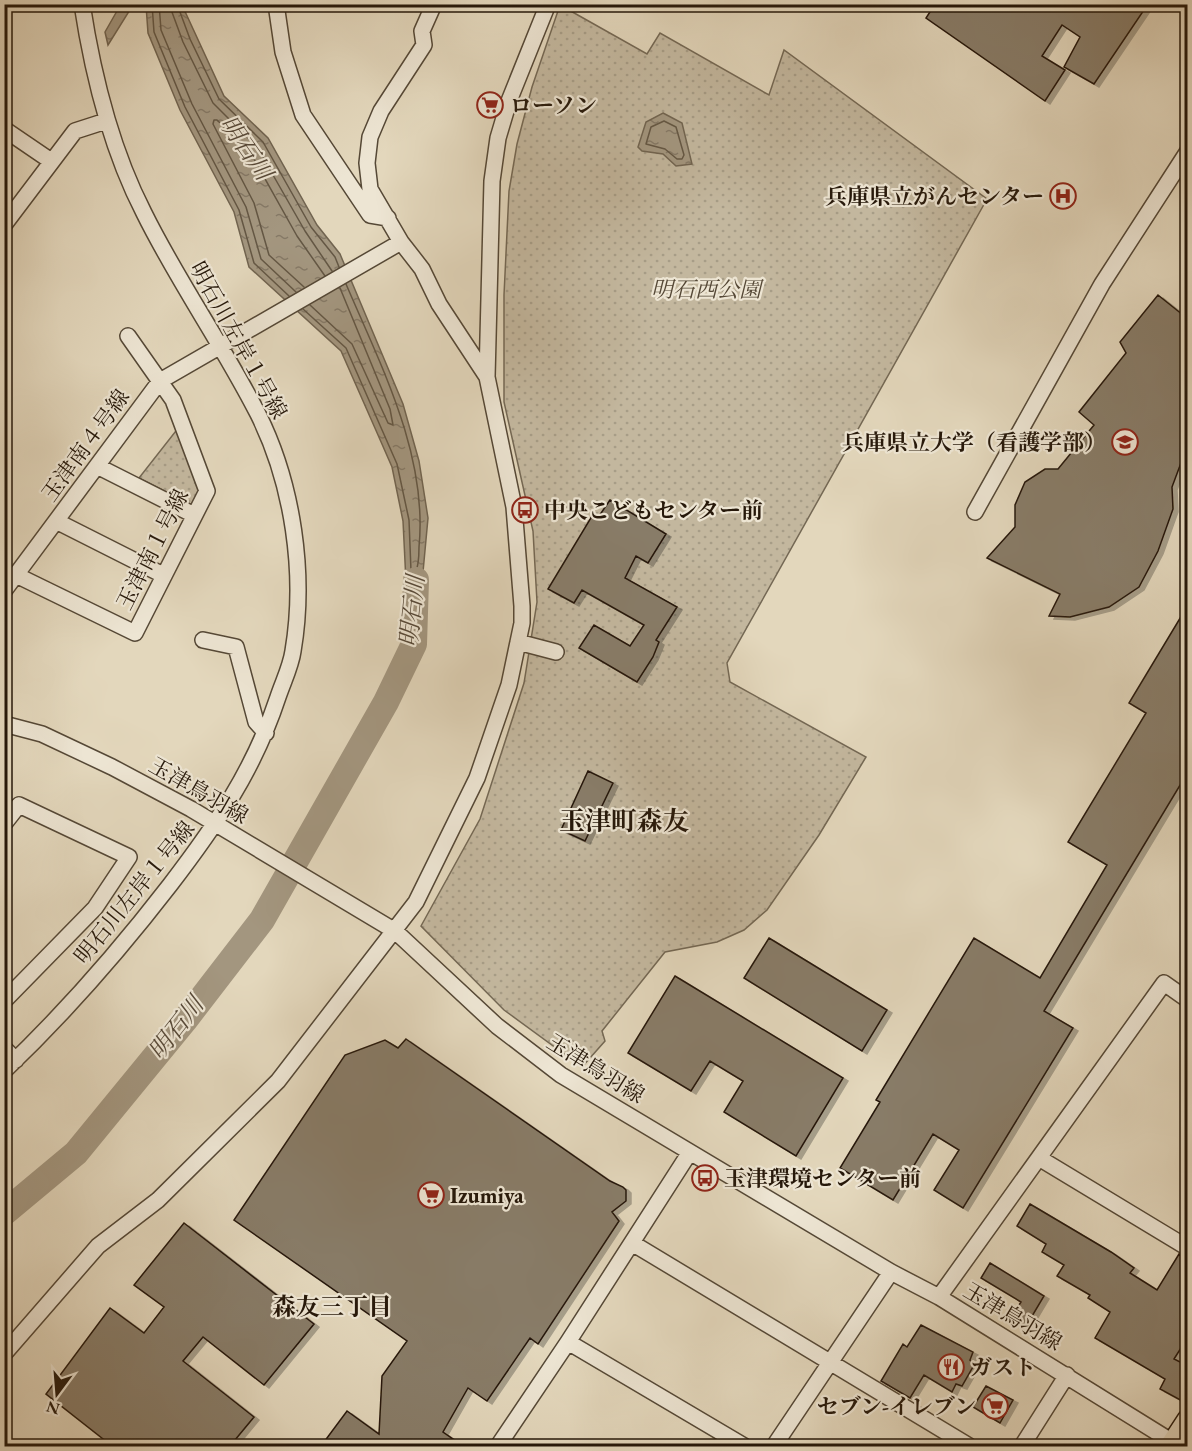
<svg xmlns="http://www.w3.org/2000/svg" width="1192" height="1451" font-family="'EB Garamond','Noto Serif JP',serif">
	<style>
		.park { fill: url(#park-dots); stroke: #746854; stroke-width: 1.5 }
		.water { fill: url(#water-ripples); stroke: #716450; stroke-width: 1.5 }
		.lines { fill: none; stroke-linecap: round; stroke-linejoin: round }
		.shore { stroke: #645744; stroke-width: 1.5 }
		.river { stroke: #a3967f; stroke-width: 26 }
		.building { fill: #887b67; stroke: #26180a; stroke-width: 1.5; filter: url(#shadow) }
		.minor-casing { stroke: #554836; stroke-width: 18 }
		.highway-casing { stroke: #26180a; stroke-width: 24 }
		.minor { stroke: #ede5d3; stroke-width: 15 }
		.highway { stroke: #e3d7bc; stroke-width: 21 }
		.labels { text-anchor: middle; stroke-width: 4.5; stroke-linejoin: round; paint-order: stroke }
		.poi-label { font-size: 22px; font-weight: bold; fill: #26180a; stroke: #ede5d3; text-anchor: start }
		.park-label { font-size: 22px; font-style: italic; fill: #554836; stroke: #ede5d3 }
		.street-label { font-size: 22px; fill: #26180a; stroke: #ede5d3 }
		.water-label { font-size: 24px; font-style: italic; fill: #584a39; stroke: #ede5d3 }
		.neighbourhood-label { font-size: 24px; font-weight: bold; fill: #26180a; stroke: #ede5d3 }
		.quarter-label { font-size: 26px; font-weight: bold; fill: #26180a; stroke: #ede5d3 }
	</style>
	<defs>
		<pattern id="park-dots" width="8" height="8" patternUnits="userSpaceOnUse" patternTransform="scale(1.5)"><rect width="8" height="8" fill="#c3b79e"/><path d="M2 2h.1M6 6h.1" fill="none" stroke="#a79d87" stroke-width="1.8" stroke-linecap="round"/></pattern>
		<pattern id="water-ripples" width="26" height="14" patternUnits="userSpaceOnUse" patternTransform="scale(1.5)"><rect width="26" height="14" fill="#a3967f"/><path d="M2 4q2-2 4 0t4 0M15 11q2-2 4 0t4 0" fill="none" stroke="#857966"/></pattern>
		<filter id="shadow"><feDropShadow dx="5" dy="3" stdDeviation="0" flood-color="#0004"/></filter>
	</defs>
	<rect width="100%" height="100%" fill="#e3d7bc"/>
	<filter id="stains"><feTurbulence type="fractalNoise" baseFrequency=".00333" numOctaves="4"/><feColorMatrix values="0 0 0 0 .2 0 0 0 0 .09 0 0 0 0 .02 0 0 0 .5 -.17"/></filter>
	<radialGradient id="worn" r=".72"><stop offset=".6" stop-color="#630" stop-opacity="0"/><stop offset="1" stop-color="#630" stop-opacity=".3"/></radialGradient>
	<!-- park -->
	<path class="park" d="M560,5l87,49 13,-21 109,62 15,-45 203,149 -260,464 3,19 136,75 -47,78 -52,75 -23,20 -27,12 -52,10 -63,79 3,10 -23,26 -78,-57 -83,-84 59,-107 44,-136 13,-81 -4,-71 -29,-129v-107l5,-104 8,-47 15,-57z
		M179,427l23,68 -10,10 -53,-27z"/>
	<!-- water -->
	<path class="water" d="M121,4l12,1 -25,40 -3,-13z
		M146,5h36l42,91 44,42 49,87 23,29 63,150 16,57 9,57 -10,108 -12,-44 -3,-61 -11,-54 -14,-32 -37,-84 -92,-84 -15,-55 -54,-102 -32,-77z
		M663,113l19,10 10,41 -16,2 -13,-12 -21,-3 -4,-4 8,-25z"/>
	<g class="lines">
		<!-- shore -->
		<path class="shore" d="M152,4l2,28 31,75 54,103 15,53 35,33
			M159,4l2,26 31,74 54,103 15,52 35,33
			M169,4l14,38 30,61 44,44 48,84 27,40
			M177,4l13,35 29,60 44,43 48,85 24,30 4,10
			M664,121l12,6 8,28 -2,4h-5l-12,-10 -19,-5 5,-17z
			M304,287l-35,-32 -15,-52 -41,-79 1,-4h3l33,32 47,84 28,40
			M310,305l42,39 36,79 5,2 -3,-16 -50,-121
			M303,309l43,39 51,116 12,56 2,51 4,3c4,-8 4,-19 4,-27 9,-92 -38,-181 -73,-263"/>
		<!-- river -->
		<path class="river" d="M4,1213l72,-60 109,-133 77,-100 124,-218 28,-58 2,-64"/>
	</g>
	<!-- building -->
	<path class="building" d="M935,4h213l-54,80 -30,-17 16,-30 -18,-12 -20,31 23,14 -20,31 -119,-83z
		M1158,295l30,24v125l-16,43 1,22 -15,42 -19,36 -30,20 -39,10 -21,-1 11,-22 -73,-36 28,-31v-22l10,-23 20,-13h13l36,-44 -15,-13 47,-59 -6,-11z
		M610,500l56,34 -18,29 -12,-7 -11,22 52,29 -21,33 3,2 -6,15 -16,25 -58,-34 15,-23 36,21 14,-21 -62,-35 -8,13 -26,-14 44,-73 5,3z
		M1188,605v167l-144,239 29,17 -110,180 -29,-18 25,-40 -26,-16 -40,66 -53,-32 40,-66 -4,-2 98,-162 66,40 67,-113 -39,-23 78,-129 -17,-10z
		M588,771l25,12 -28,58 -24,-11z
		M769,938l118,72 -25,41 -118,-73z
		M675,976l168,102 -47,78 -72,-44 19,-31 -33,-20 -19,30 -63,-38z
		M406,1039l204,142 13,6 3,3v11l-14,11 7,9 -81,123 -8,-6 -43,63 -19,-13 -25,44 20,14h-142l26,-35 32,23 3,-58 25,-35 -173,-121 111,-165 40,-15 13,8z
		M1030,1204l81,48 23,16 -4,5 27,17 22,-36 9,4v79l-14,22 14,7v30l-4,6 -24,-13 5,-10 -70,-41 15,-26 -22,-14 2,-3 -33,-19 7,-11 -22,-13 4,-8 -29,-18z
		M184,1223l130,101 -50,61 -61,-48 -20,24 71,56 -24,29h-118l-66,-52 64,-86 34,25 20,-26 -30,-22z
		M990,1263l54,33 -19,32 -15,-9 11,-17 -40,-24z
		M921,1325l52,27 -3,8 4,5 -12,21 -6,-2 -4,8 -28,-17 -14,23 -29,-17 22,-37 4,3z
		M986,1386l27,14 -13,23 -27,-16z"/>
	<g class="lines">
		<!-- minor casing -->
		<g class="minor-casing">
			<path id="minor" d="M276,4l7,48 20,63 67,100 18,3
				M434,4l-12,27 2,14 -43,66 -11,26 -3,26 3,26 31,53 21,27 17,35 48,73
				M4,129l47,32
				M4,225l71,-94 31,-10
				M97,466l97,49
				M975,512l127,-228 86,-133
				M56,521l107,54
				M16,575l119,58 72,-142 -34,-91 -45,-64
				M4,591l156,-210 241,-139
				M203,640l33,7 20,75 10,11
				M518,642l38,10
				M4,724l38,10 70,33 79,42 204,122 102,95 64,49 330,197 48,25 240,149
				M4,824l15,-19 110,52 -34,51 -91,93
				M4,1048l12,12
				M4,1071c61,-58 115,-120 166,-186 46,-60 84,-115 108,-188 5,-15 13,-31 15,-46 13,-77 0,-167 -35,-237 -35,-69 -80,-132 -114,-201 -33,-64 -51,-137 -62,-209
				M1039,1158l149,90
				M632,1243l337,203
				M939,1297l225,-314 24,17
				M568,1342l176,104
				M4,1354l94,-108 60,-46 120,-119 138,-179 61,-124 32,-93 13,-62v-17l-8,-99 -27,-130 5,-196 6,-43 11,-37 39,-97
				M498,1446l70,-104 122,-190
				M774,1446l117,-174
				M1022,1446l45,-71"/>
		</g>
		<!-- highway casing -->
		<g class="highway-casing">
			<path id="highway" d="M1171,1446l17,-26"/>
		</g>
		<!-- minor -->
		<use href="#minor" class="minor"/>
		<!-- highway -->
		<use href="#highway" class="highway"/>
	</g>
	<!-- icons -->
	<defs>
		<g id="supermarket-ring" transform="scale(1.35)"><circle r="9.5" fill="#ede5d3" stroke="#8f2418" stroke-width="1.5"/><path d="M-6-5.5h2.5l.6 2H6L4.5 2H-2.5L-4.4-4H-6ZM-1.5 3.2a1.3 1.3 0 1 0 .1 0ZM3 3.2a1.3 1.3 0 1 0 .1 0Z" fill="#8f2418"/></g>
		<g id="hospital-ring" transform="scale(1.35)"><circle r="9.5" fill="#ede5d3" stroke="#8f2418" stroke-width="1.5"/><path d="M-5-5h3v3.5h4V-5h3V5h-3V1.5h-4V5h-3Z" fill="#8f2418"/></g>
		<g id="university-ring" transform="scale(1.35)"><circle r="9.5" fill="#ede5d3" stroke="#8f2418" stroke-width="1.5"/><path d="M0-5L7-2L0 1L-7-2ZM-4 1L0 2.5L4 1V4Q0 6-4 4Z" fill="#8f2418"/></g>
		<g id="bus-ring" transform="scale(1.35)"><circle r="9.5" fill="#ede5d3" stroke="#8f2418" stroke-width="1.5"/><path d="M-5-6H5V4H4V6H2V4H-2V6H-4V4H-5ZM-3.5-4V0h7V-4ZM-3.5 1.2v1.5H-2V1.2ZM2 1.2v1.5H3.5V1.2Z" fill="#8f2418"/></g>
		<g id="restaurant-ring" transform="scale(1.35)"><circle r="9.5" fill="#ede5d3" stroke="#8f2418" stroke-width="1.5"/><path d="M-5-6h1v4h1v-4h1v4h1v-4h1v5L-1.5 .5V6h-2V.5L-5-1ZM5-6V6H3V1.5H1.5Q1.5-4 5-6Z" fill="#8f2418"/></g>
	</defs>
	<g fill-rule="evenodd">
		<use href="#supermarket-ring" x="490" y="105"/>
		<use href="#hospital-ring" x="1063" y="196"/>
		<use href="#university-ring" x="1125" y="442"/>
		<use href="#bus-ring" x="525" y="510"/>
		<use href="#bus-ring" x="705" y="1178"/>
		<use href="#supermarket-ring" x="431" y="1195"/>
		<use href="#restaurant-ring" x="951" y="1367"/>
		<use href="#supermarket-ring" x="995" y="1406"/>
	</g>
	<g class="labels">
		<!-- poi labels -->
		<g class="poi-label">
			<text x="510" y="113">ローソン</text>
			<text x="1044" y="204" text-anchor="end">兵庫県立がんセンター</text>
			<text x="1106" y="450" text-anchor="end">兵庫県立大学（看護学部）</text>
			<text x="544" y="518">中央こどもセンター前</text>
			<text x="724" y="1186">玉津環境センター前</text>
			<text x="450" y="1203">Izumiya</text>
			<text x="970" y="1375">ガスト</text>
			<text x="976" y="1414" text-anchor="end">セブン-イレブン</text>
		</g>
		<!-- park labels -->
		<g class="park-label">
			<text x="706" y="297">明石西公園</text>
		</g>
		<!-- street labels -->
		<g class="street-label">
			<text transform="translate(239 340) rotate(61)" y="8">明石川左岸１号線</text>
			<text transform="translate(85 445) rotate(-54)" y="8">玉津南４号線</text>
			<text transform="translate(152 549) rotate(-63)" y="8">玉津南１号線</text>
			<text transform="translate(199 790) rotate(30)" y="8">玉津鳥羽線</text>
			<text transform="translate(134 892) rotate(-51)" y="8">明石川左岸１号線</text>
			<text transform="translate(596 1068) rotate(32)" y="8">玉津鳥羽線</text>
			<text transform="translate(1013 1316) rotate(31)" y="8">玉津鳥羽線</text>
		</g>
		<!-- water labels -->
		<g class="water-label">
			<text transform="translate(246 148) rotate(55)" y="8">明石川</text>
			<text transform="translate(412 611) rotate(-84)" y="8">明石川</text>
			<text transform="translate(176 1028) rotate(-52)" y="8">明石川</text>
		</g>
		<!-- neighbourhood labels -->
		<g class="neighbourhood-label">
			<text x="332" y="1315">森友三丁目</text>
		</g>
		<!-- quarter labels -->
		<g class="quarter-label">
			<text x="624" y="830">玉津町森友</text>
		</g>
	</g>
	<!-- margin -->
	<rect width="1192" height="1451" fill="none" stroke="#e3d7bc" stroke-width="24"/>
	<rect x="6" y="6" width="1180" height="1439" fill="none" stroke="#26180a" stroke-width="3"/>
	<rect x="12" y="12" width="1168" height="1427" fill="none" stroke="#26180a" stroke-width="1.5"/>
	<!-- north arrow -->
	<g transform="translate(57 1394) rotate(196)" stroke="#ede5d3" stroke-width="4.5" paint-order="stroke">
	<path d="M0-4.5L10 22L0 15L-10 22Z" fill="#26180a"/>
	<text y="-9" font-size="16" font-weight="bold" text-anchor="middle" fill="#26180a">N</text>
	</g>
	<rect width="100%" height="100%" filter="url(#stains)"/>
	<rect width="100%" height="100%" fill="url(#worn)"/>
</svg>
